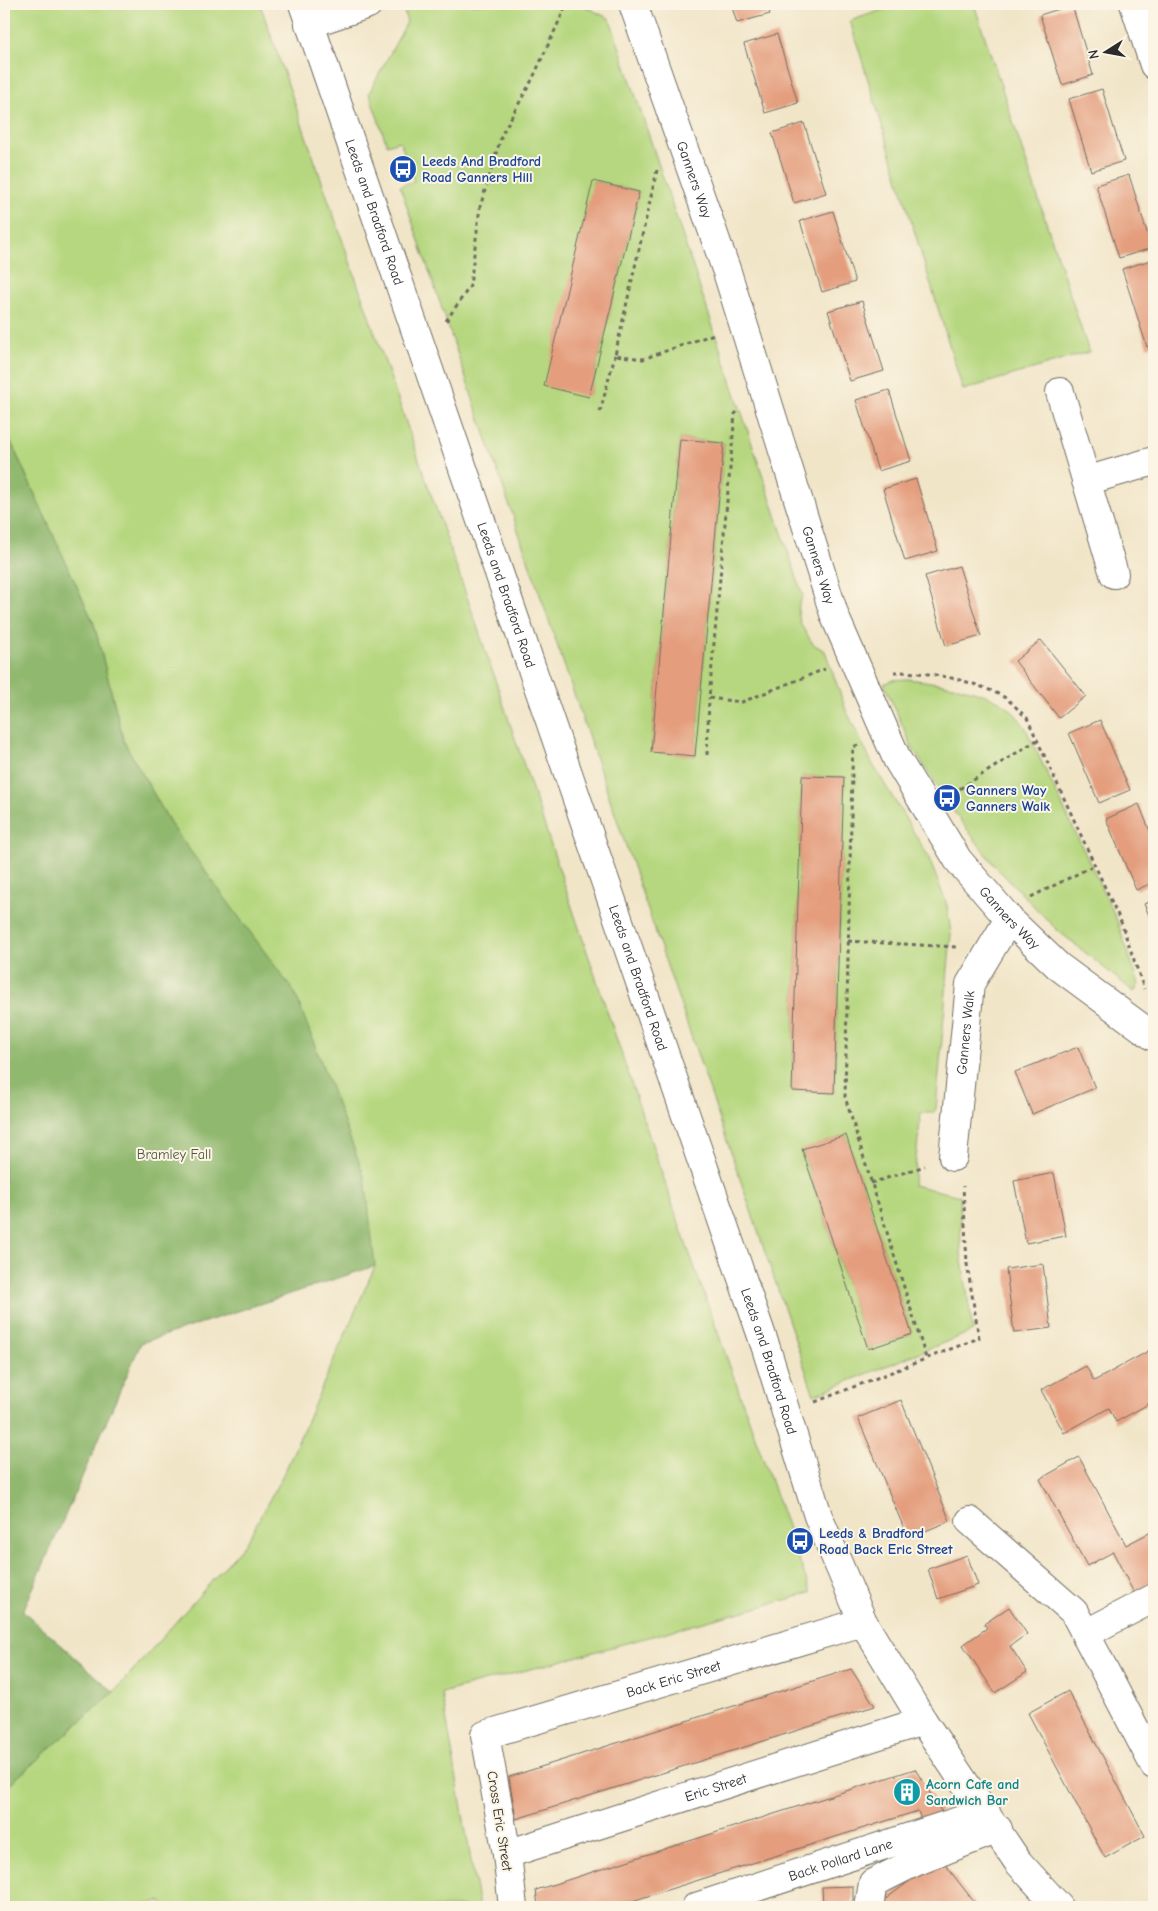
<svg xmlns="http://www.w3.org/2000/svg" width="1158" height="1911" font-family="'Comic Neue',sans-serif">
	<style>
		.green { fill: #b6d77f; stroke: #708155; fill-rule: evenodd }
		.forest { fill: #90b86e; stroke: #5e724c }
		.building { fill: #e49e7e }
		.lines { fill: none; stroke-linecap: round; stroke-linejoin: round }
		.minor-casing { stroke: #706c62; stroke-width: 30 }
		.major-casing { stroke: #706c62; stroke-width: 30 }
		.path { stroke: #706c62; stroke-width: 3; stroke-dasharray: 4 4; stroke-linecap: butt }
		.minor { stroke: #fff; stroke-width: 28 }
		.major { stroke: #fff; stroke-width: 28 }
		.labels { text-anchor: middle; stroke-width: 4; stroke-linejoin: round; paint-order: stroke }
		.transit-label { font-size: 14px; font-weight: bold; fill: #164399; stroke: #fcf5e5; text-anchor: start }
		.street-label { font-size: 14px; fill: #2b2b2b; stroke: #fcf5e5 }
		.park-label { font-size: 14px; fill: #4e5640; stroke: #fcf5e5 }
		.culture-label { font-size: 14px; font-weight: bold; fill: #0d838f; stroke: #fcf5e5; text-anchor: start }
	</style>
	<rect width="100%" height="100%" fill="#fcf5e5"/>
	<filter id="ink" filterUnits="userSpaceOnUse"><feTurbulence type="fractalNoise" baseFrequency=".02" numOctaves="2"/><feDisplacementMap in="SourceGraphic" scale="10" xChannelSelector="R" yChannelSelector="G"/><feConvolveMatrix kernelMatrix="1 2 1 2 8 2 1 2 1" color-interpolation-filters="sRGB"/></filter>
	<filter id="wash" filterUnits="userSpaceOnUse"><feTurbulence type="fractalNoise" baseFrequency=".0096" numOctaves="4" result="noise"/><feDisplacementMap in="SourceGraphic" scale="20" xChannelSelector="R" yChannelSelector="G"/><feGaussianBlur stdDeviation="1.12" result="paint"/><feColorMatrix in="noise" values="0 0 0 0 0 0 0 0 0 0 0 0 0 0 0 0 0 1.4 0 .05"/><feComposite in="paint" operator="in"/></filter>
	<g filter="url(#wash)">
		<rect width="100%" height="100%" fill="#f1e5c8"/>
		<!-- green -->
		<path class="green" d="M4,4h256l215,616 204,604 132,369 -369,100 37,214h-316l-2,-6 -28,6h-129v-118l110,-97 133,-151 39,-72 89,-203 -203,-440 -48,-84 -30,-118 -90,-197z
			M402,4h178l30,15 193,577 -4,8 -1,10 3,11 12,19 12,7 21,59 26,53 56,93 19,49 4,29 -15,175 -3,4h-12l-8,72 47,11 1,57 12,78 -159,64 -414,-1209 14,-5 -14,-40 -13,4 -18,-52 38,-71zM593,181l46,11 -50,205zM680,439l44,4 -29,313 -44,-5zM802,776l42,1 -10,316 -42,-2zM846,1135l66,199 -44,15 -66,-199z
			M899,4h75l115,348 -126,38 -113,-369z
			M908,679c26,3 74,10 96,25 8,6 15,14 21,23l91,191 23,66 -5,8 -78,-63 -62,-64 -46,-61 -36,-57 -28,-63 8,-4z"/>
		<!-- forest -->
		<path class="forest" d="M4,427l90,197 30,118 48,84 123,167 70,185 10,88 -234,77 -118,268 91,81 -110,97z"/>
		<g id="blocks">
			<!-- building -->
			<path class="building" d="M731,4h36l3,10 -33,9z
				M1072,5l21,70 -31,10 -22,-70z
				M777,34l21,69 -33,10 -21,-69z
				M1102,89l22,72 -33,10 -22,-72z
				M804,123l22,70 -32,10 -22,-70z
				M1129,175l23,73 -33,10 -23,-73z
				M593,181l46,11 -50,205 -45,-11z
				M833,211l22,71 -33,10 -22,-71z
				M1154,259v86l-7,2 -25,-78z
				M862,301l22,70 -34,10 -22,-70z
				M889,390l22,71 -33,10 -22,-71z
				M680,439l44,4 -29,313 -44,-4z
				M916,479l22,72 -33,10 -22,-72z
				M959,566l22,70 -35,10 -21,-70z
				M1041,640l45,56 -27,22 -44,-57z
				M1100,720l30,70 -31,13 -30,-70z
				M802,776l42,1 -10,316 -42,-2z
				M1139,804l15,37v41l-18,8 -30,-71z
				M1154,900v27l-10,-23z
				M1078,1047l17,41 -63,26 -17,-42z
				M846,1135l66,199 -44,15 -66,-200z
				M1054,1173l12,63 -40,7 -12,-62z
				M1043,1264l8,64 -37,5 -8,-64z
				M1154,1348v53l-38,21 -7,-14 -45,25 -23,-43 45,-24 8,15z
				M901,1400l49,121 -42,17 -50,-120z
				M1079,1457l47,88 27,-14 1,3v50l-19,11 -22,-43 -26,14 -47,-87z
				M967,1555l11,30 -40,14 -10,-30z
				M1009,1607l18,27 -17,12 17,26 -32,21 -32,-48 24,-17 -3,-4z
				M851,1669l24,37 -359,113 -7,-42z
				M1068,1691l77,145 -40,22 -77,-145z
				M915,1769l26,42 -6,7 -13,5 -4,-12 -305,96h-75l-2,-17z
				M940,1858l38,49h-91l-4,-6z
				M853,1886v16l-30,4 -1,-19z"/>
		</g>
	</g>
	<g filter="url(#ink)">
		<use href="#blocks" fill-opacity="0" stroke="#706c62" stroke-width="1"/>
		<g class="lines">
			<!-- minor casing -->
			<g class="minor-casing">
				<g id="minor">
					<path id="s1" d="M633,4l94,268 108,345 62,142 61,101 51,59 49,47 96,71"/>
					<path d="M1134,4l20,61"/>
					<path d="M309,24l59,-20"/>
					<path d="M1060,392l54,182"/>
					<path d="M1086,481l68,-20"/>
					<path id="s2" d="M953,1157l17,-173 39,-65"/>
					<path d="M970,1521l104,91 80,153"/>
					<path d="M1085,1634l69,-36"/>
					<path id="s3" d="M507,1854l416,-133"/>
					<path id="s4" d="M513,1907l-6,-53 -22,-119 378,-113"/>
					<path id="s5" d="M696,1907l290,-95"/>
					<path d="M869,1907l4,-24 42,-21 83,-33"/>
				</g>
			</g>
			<!-- major casing -->
			<g class="major-casing">
				<g id="major">
					<path id="s6" d="M303,4l463,1344 52,168 45,106 60,99 95,141 41,45"/>
				</g>
			</g>
			<!-- path -->
			<path class="path" d="M657,170l-42,185 28,4 71,-25
				M446,321l24,-35 10,-79 22,-73 30,-54 35,-76
				M600,412l15,-57
				M737,412l-2,2 -26,284 33,4 83,-33
				M894,672c36,0 77,7 110,25 8,5 16,15 23,21l94,204 23,67
				M858,745l-5,2 -1,25 -7,325 81,261
				M707,755l2,-57
				M953,793l84,-53
				M1031,897l64,-32
				M848,941l108,6
				M871,1183l54,-17
				M815,1402l164,-64 -12,-74 -4,-78"/>
			<!-- minor -->
			<use href="#minor" class="minor"/>
			<!-- major -->
			<use href="#major" class="major"/>
		</g>
	</g>
	<!-- icons -->
	<defs>
		<g id="bus-disc" transform="scale(1.4375)"><circle r="9.5" fill="#1a4fb4" stroke="#fcf5e5"/><path d="M-5-6H5V4H4V6H2V4H-2V6H-4V4H-5ZM-3.5-4V0h7V-4ZM-3.5 1.2v1.5H-2V1.2ZM2 1.2v1.5H3.5V1.2Z" fill="#fff"/></g>
		<g id="building-disc" transform="scale(1.4375)"><circle r="9.5" fill="#0f9aa8" stroke="#fcf5e5"/><path d="M-4-6H4V6H1V3H-1V6H-4ZM-2.5-4.3h1.7v1.8h-1.7ZM.8-4.3h1.7v1.8H.8ZM-2.5-1h1.7V.8h-1.7ZM.8-1h1.7V.8H.8Z" fill="#fff"/></g>
	</defs>
	<g fill-rule="evenodd">
		<use href="#bus-disc" x="403" y="169"/>
		<use href="#bus-disc" x="947" y="798"/>
		<use href="#bus-disc" x="800" y="1541"/>
		<use href="#building-disc" x="907" y="1792"/>
	</g>
	<g class="labels">
		<!-- transit labels -->
		<g class="transit-label">
			<text x="422" y="166">Leeds And Bradford<tspan x="422" dy="16">Road Ganners Hill</tspan></text>
			<text x="966" y="795">Ganners Way<tspan x="966" dy="16">Ganners Walk</tspan></text>
			<text x="819" y="1538">Leeds &amp; Bradford<tspan x="819" dy="16">Road Back Eric Street</tspan></text>
		</g>
		<!-- street labels -->
		<g class="street-label">
			<text dy="5" stroke="none"><textPath href="#s1" startOffset="186">Ganners Way</textPath></text>
			<text dy="5" stroke="none"><textPath href="#s6" startOffset="220">Leeds and Bradford Road</textPath></text>
			<text dy="5" stroke="none"><textPath href="#s1" startOffset="591">Ganners Way</textPath></text>
			<text dy="5" stroke="none"><textPath href="#s6" startOffset="625">Leeds and Bradford Road</textPath></text>
			<text dy="5" stroke="none"><textPath href="#s1" startOffset="996">Ganners Way</textPath></text>
			<text dy="5" stroke="none"><textPath href="#s6" startOffset="1030">Leeds and Bradford Road</textPath></text>
			<text dy="5" stroke="none"><textPath href="#s2" startOffset="125">Ganners Walk</textPath></text>
			<text dy="5" stroke="none"><textPath href="#s6" startOffset="1435">Leeds and Bradford Road</textPath></text>
			<text dy="5" stroke="none"><textPath href="#s4" startOffset="371">Back Eric Street</textPath></text>
			<text dy="5" stroke="none"><textPath href="#s3" startOffset="219">Eric Street</textPath></text>
			<text transform="translate(500 1821) rotate(81)" y="5">Cross Eric Street</text>
			<text dy="5" stroke="none"><textPath href="#s5" startOffset="152">Back Pollard Lane</textPath></text>
		</g>
		<!-- park labels -->
		<g class="park-label">
			<text x="174" y="1159">Bramley Fall</text>
		</g>
		<!-- culture labels -->
		<g class="culture-label">
			<text x="926" y="1789">Acorn Cafe and<tspan x="926" dy="16">Sandwich Bar</tspan></text>
		</g>
	</g>
	<!-- margin -->
	<rect width="1158" height="1911" fill="none" stroke="#fcf5e5" stroke-width="20"/>
	<!-- north arrow -->
	<g transform="translate(1106 52) rotate(259)" stroke="#fcf5e5" stroke-width="4" paint-order="stroke">
	<path d="M0-4L9 19L0 12L-9 19Z" fill="#2b2b2b"/>
	<text y="-8" font-size="14" font-weight="bold" text-anchor="middle" fill="#2b2b2b">N</text>
	</g>
</svg>
